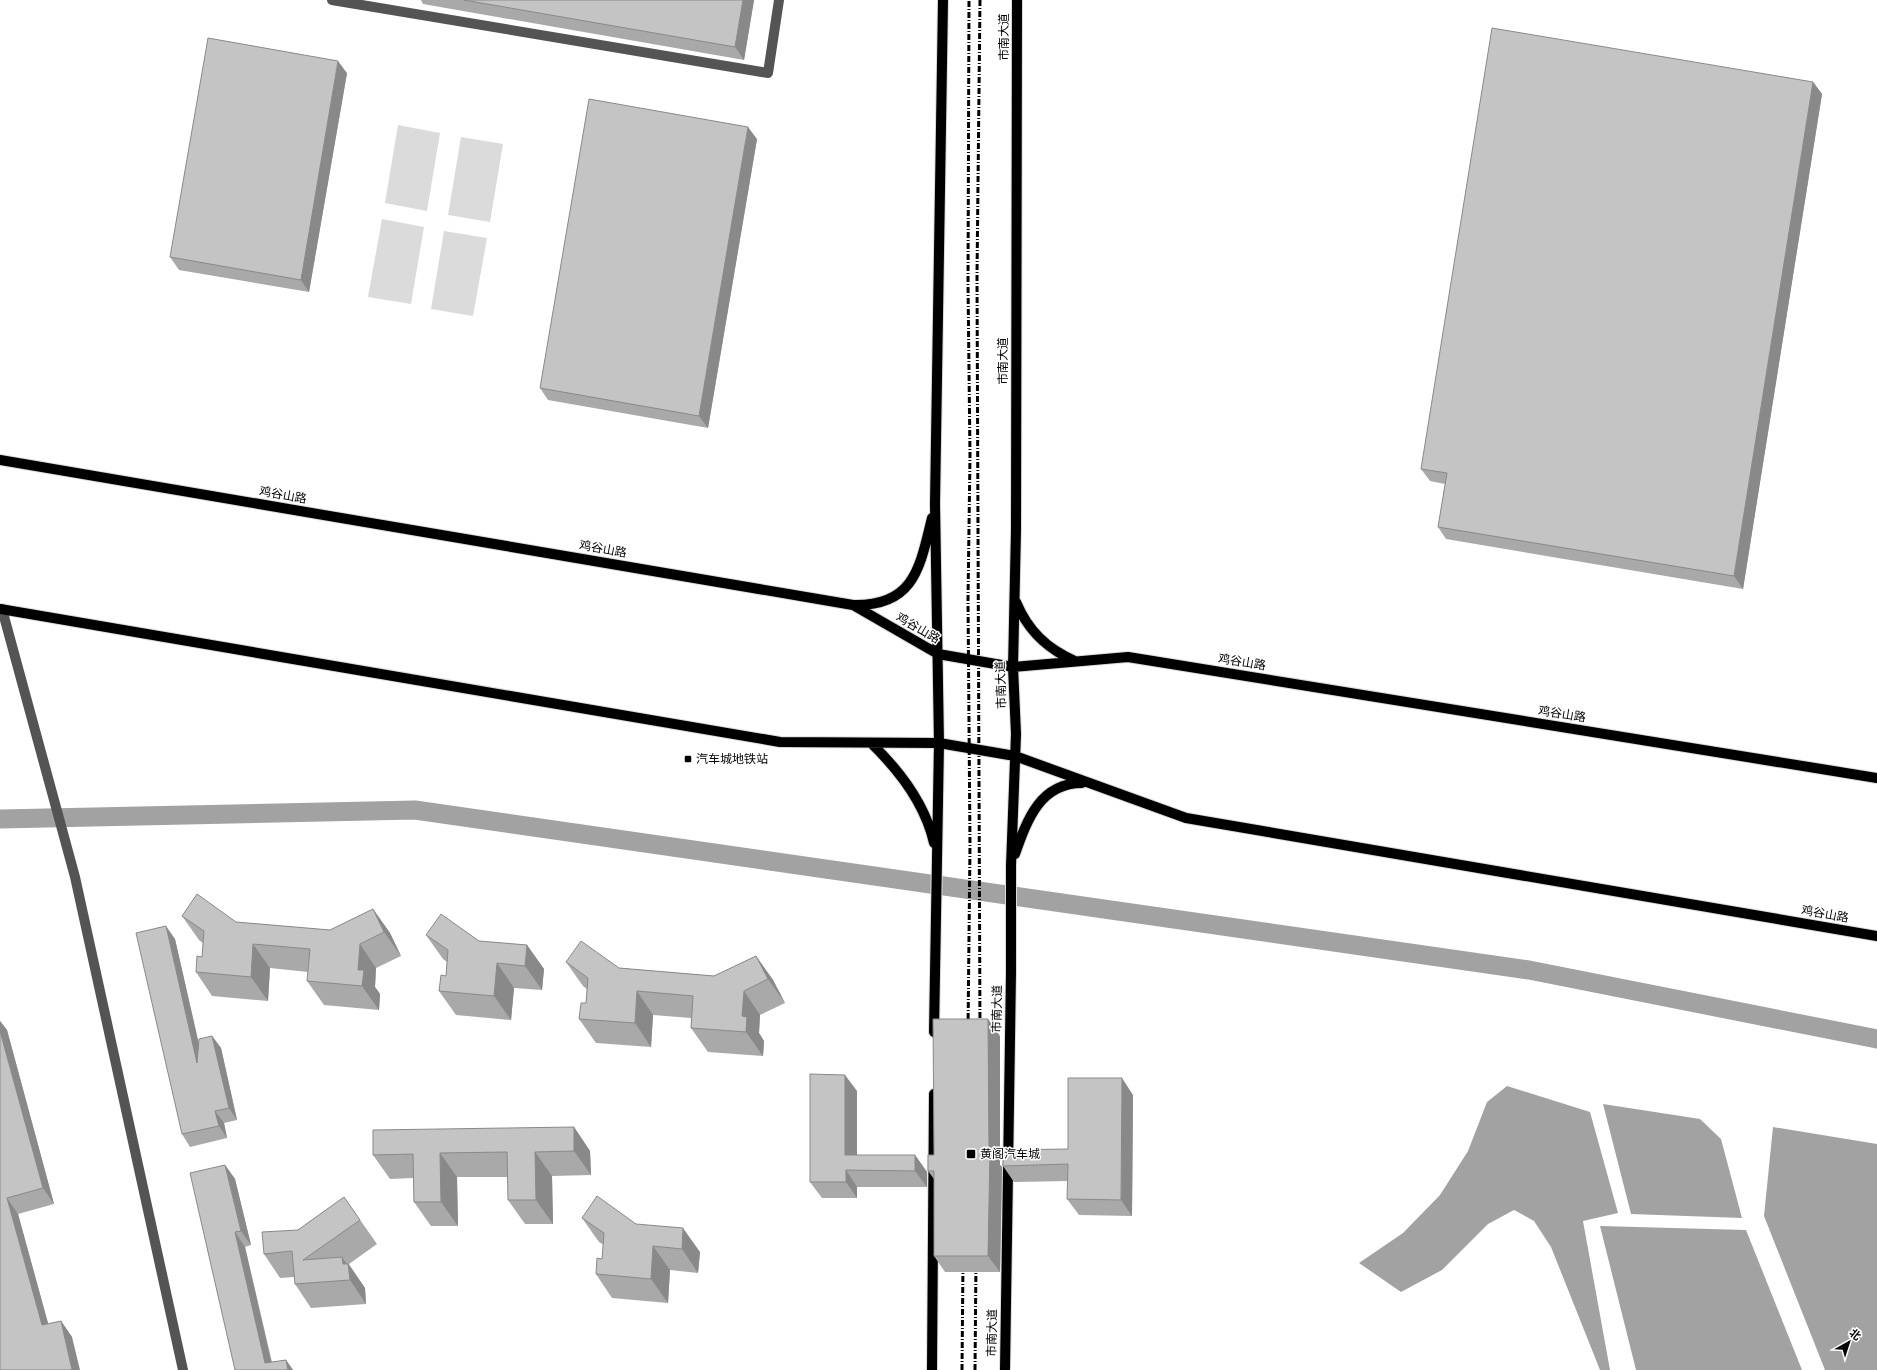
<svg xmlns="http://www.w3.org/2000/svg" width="1877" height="1370" font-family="Manrope,'Noto Sans SC',sans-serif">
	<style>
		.green { fill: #dbdbdb }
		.water { fill: #a2a2a2 }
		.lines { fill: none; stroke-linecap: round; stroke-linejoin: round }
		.canal { stroke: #a2a2a2; stroke-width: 19 }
		.major-casing { stroke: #dbdbdb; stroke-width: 12 }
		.minor { stroke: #545454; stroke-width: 10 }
		.major { stroke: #000; stroke-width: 10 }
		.rail { stroke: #000; stroke-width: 3; stroke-dasharray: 6 2 1 2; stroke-linecap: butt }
		.wall { fill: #a9a9a9 }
		.shaded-wall { fill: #898989 }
		.building { fill: #c4c4c4; stroke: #898989 }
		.poi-dot { fill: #000; stroke: #fff; stroke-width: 1.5 }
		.labels { text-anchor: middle; stroke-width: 3; stroke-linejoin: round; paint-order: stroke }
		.street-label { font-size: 12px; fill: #000; stroke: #fff }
		.poi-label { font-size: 12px; fill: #000; stroke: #fff; text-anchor: start }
	</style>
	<rect width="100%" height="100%" fill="#fff"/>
	<!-- green -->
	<path class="green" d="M398,125l42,8 -13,78 -42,-8z
		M461,137l42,7 -13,78 -42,-7z
		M382,219l42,8 -13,77 -43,-7z
		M444,231l43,7 -14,78 -42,-7z"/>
	<!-- water -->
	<path class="water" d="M1507,1086l83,26 28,101 -35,8 27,149h-10l-49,-123 -17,-26 -20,-11 -26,14 -46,46 -41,22 -42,-29 44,-30 37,-38 28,-44 19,-49z
		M1603,1104l97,15 21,20 21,79 -111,-4z
		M1773,1127l104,17v226h-52l-61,-154z
		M1600,1226l146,4 56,140h-166z"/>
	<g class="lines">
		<!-- canal -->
		<path class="canal" d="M0,819l415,-9 1114,160 348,69"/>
		<!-- major casing -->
		<g class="major-casing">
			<path id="major" d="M0,460l853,145 85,49 75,13 115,-10 749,121
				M1016,602c12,29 31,47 59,59
				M854,605c61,1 66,-39 78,-87
				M0,609l780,133 159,1 76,13 171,62 691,118
				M871,743c28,27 54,60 63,100
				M1015,854c12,-34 25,-71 67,-71
				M934,1032l5,-289 -4,-239 8,-504
				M932,1370l2,-276
				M1005,1370l6,-398v-106l5,-132 -3,-67 3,-137 1,-530"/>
		</g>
		<!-- minor -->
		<path class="minor" d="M332,0l436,73 11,-73
			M2,609l73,268 108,493"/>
		<!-- major -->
		<use href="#major" class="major"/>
		<!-- rail -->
		<path class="rail" d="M980,0l-3,276 3,754
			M968,1030l2,-184 -2,-246 2,-144 -2,-172 1,-284
			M962,1370l1,-108
			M975,1370l1,-108"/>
	</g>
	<!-- wall -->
	<path class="wall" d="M421,0h333l-10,60 -321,-56z
		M347,73l-38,219 -130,-22 -9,-13z
		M1813,82l9,12 -79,495 -297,-50 -8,-12 7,-43 -15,-3 -9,-12z
		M757,139l-49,289 -160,-28 -8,-12z
		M373,909l17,24 11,23 -25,12 -1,19 5,7 -1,16 -55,-5 -17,-24 1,-9 -38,-4 -2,33 -56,-5 -16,-24 6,-15 1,-14 -4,-3 -17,-24 54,6 94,8z
		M426,935l53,6 48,4 17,24 -2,21 -28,-2 -3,32 -55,-5 -17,-24 7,-15 1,-14 -4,-3z
		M175,939l24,105 13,-8 9,12 16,72 -13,3 3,15 -37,9 -8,-13z
		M756,956l17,24 12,23 -25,12 -1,18 5,8 -1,15 -55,-4 -17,-24v-10l-38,-3 -2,32 -55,-4 -17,-24 7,-16 1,-14 -4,-3 -17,-24 53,6 95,8z
		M0,1021l7,9 47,174 -36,10 30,110 13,-3 11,16 -72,33z
		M1000,1036v129l2,2 -2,105h-55l-11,-16v-77l-6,-8 6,-16z
		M857,1091v64h58l12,17v15h-70v11h-35l-12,-16z
		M1133,1095l-1,121 -53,-1 -12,-16 1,-18 -54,1 -11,-16 65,-17z
		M574,1127l16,24 1,24 -39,1 1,48h-28l-17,-24v-23h-51l1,49h-27l-17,-24 -1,-24 -23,1 -17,-24z
		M225,1165l10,14 16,66 -6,2 27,115 14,-2 7,10h-58z
		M344,1197l33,47 -28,20 16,24 1,16 -55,4 -16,-24 -1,-7 -14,1 -16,-24z
		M582,1218l54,6 64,28 -2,21 -28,-3 -2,33 -56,-5 -16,-24 6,-15 2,-14 -5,-3z"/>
	<!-- shaded-wall -->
	<path class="shaded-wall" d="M743,0h11l-10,60 -9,-13z
		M338,61l9,12 -38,219 -8,-12z
		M1813,82l9,12 -79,495 -9,-13z
		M748,127l9,12 -49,289 -9,-12z
		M373,909l17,24 11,23 -17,-24z
		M166,926l9,13 31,137 -9,-13z
		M253,944l17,24 -2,33 -17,-24z
		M360,944l16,24 -1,19 5,7 -1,16 -17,-24 -4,-16z
		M527,945l17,24 -2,21 -17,-24z
		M756,956l17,24 12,23 -17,-24z
		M497,963l17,25 -3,32 -17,-24z
		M637,991l16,24 -2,32 -16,-24z
		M744,991l16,24 -1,18 5,8 -1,15 -17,-24 -4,-16z
		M988,1019l12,17v129l2,2 -2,105 -12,-16z
		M0,1021l7,9 47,174 -11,-16 -43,-157z
		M212,1036l9,12 16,72 -8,-12z
		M845,1075l12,16v79l-12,-15z
		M1122,1078l11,17 -1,121 -11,-16z
		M215,1111l9,12 3,15 -8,-12z
		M574,1127l16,24 1,24 -17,-24z
		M535,1152l17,24 1,48 -17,-24z
		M440,1153l17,24 1,49 -17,-24z
		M915,1155l12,17v15l-12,-16z
		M225,1165l10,14 16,66 -10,-14z
		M846,1170l11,17v11l-11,-16z
		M7,1198l11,16 35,127 -11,-16z
		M683,1228l17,24 -2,21 -16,-24z
		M235,1232l10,15 28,123 -8,-7z
		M653,1246l17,24 -2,33 -17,-24z
		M342,1257l6,9v-2l17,24 1,16 -16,-24 -7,-16z
		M61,1321l11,16 8,33h-8z
		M286,1360l7,10h-5z"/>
	<!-- building -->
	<path class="building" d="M464,0h279l-8,47z
		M1492,28l321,54 -79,494 -296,-49 9,-54 -26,-4z
		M208,38l130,23 -37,219 -131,-23z
		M589,99l159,28 -49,289 -159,-28z
		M197,894l39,28 94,8 43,-21 11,23 -24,12 -2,26h6l-2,16 -55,-5 3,-32 -57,-5 -2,33 -55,-5 1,-16 5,1 2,-26 -22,-15z
		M441,914l38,27 48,4 -2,21 -28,-3 -3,33 -55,-5 2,-16 5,1 2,-26 -22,-15z
		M166,926l31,137 2,-24 13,-3 17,72 -14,3 4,15 -37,8 -46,-201z
		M581,941l38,27 95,8 42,-20 12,23 -24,12 -2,25 5,1 -1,15 -55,-4 2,-32 -56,-5 -2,32 -56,-4 2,-16h5l2,-25 -22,-16z
		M933,1019h55l1,131h1l-2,106h-54v-85h-6v-16h6z
		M0,1031l43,157 -36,10 35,127 19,-4 11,49h-72z
		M810,1074l35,1v80h70v16l-69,-1v12h-36z
		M1068,1078h54l-1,122 -54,-1 1,-35 -65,2v-16l65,-1z
		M574,1127v24l-39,1 1,48h-28l-1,-48 -67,1 1,49h-27l-1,-48 -40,1v-25z
		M225,1165l16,66 -6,1 30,131 21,-3 2,10h-53l-45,-197z
		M597,1196l39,28 47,4 -1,21 -29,-3 -2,33 -55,-5 1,-16 5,1 2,-26 -22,-15z
		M344,1197l16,23 -57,40 39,-3 1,7h5l2,16 -55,4 -3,-33 -28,3 -2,-22 36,-2z"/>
	<!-- markers -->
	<g class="poi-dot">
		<rect x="684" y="755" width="8" height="8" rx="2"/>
		<rect x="966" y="1149" width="10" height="10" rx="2"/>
	</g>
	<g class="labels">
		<!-- street labels -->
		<g class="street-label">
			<text transform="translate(1004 37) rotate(-90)" y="4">市南大道</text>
			<text transform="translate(1003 361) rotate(-90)" y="4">市南大道</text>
			<text transform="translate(283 495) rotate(10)" y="4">鸡谷山路</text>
			<text transform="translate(603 549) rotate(10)" y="4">鸡谷山路</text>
			<text transform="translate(918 628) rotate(30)" y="4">鸡谷山路</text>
			<text transform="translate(1242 662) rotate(9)" y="4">鸡谷山路</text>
			<text transform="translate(1001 685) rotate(-92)" y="4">市南大道</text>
			<text transform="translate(1562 714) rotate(9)" y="4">鸡谷山路</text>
			<text transform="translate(1825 914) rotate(10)" y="4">鸡谷山路</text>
			<text transform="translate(997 1009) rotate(-89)" y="4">市南大道</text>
			<text transform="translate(992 1333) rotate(-89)" y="4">市南大道</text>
		</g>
		<!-- poi labels -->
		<g class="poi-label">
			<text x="696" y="763">汽车城地铁站</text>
			<text x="980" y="1158">黄阁汽车城</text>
		</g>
	</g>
	<!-- north arrow -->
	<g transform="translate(1849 1342) rotate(39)" stroke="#ffffff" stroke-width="3" paint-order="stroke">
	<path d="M0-3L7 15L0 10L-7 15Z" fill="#000000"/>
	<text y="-6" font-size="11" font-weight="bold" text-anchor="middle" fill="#000000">北</text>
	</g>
</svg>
